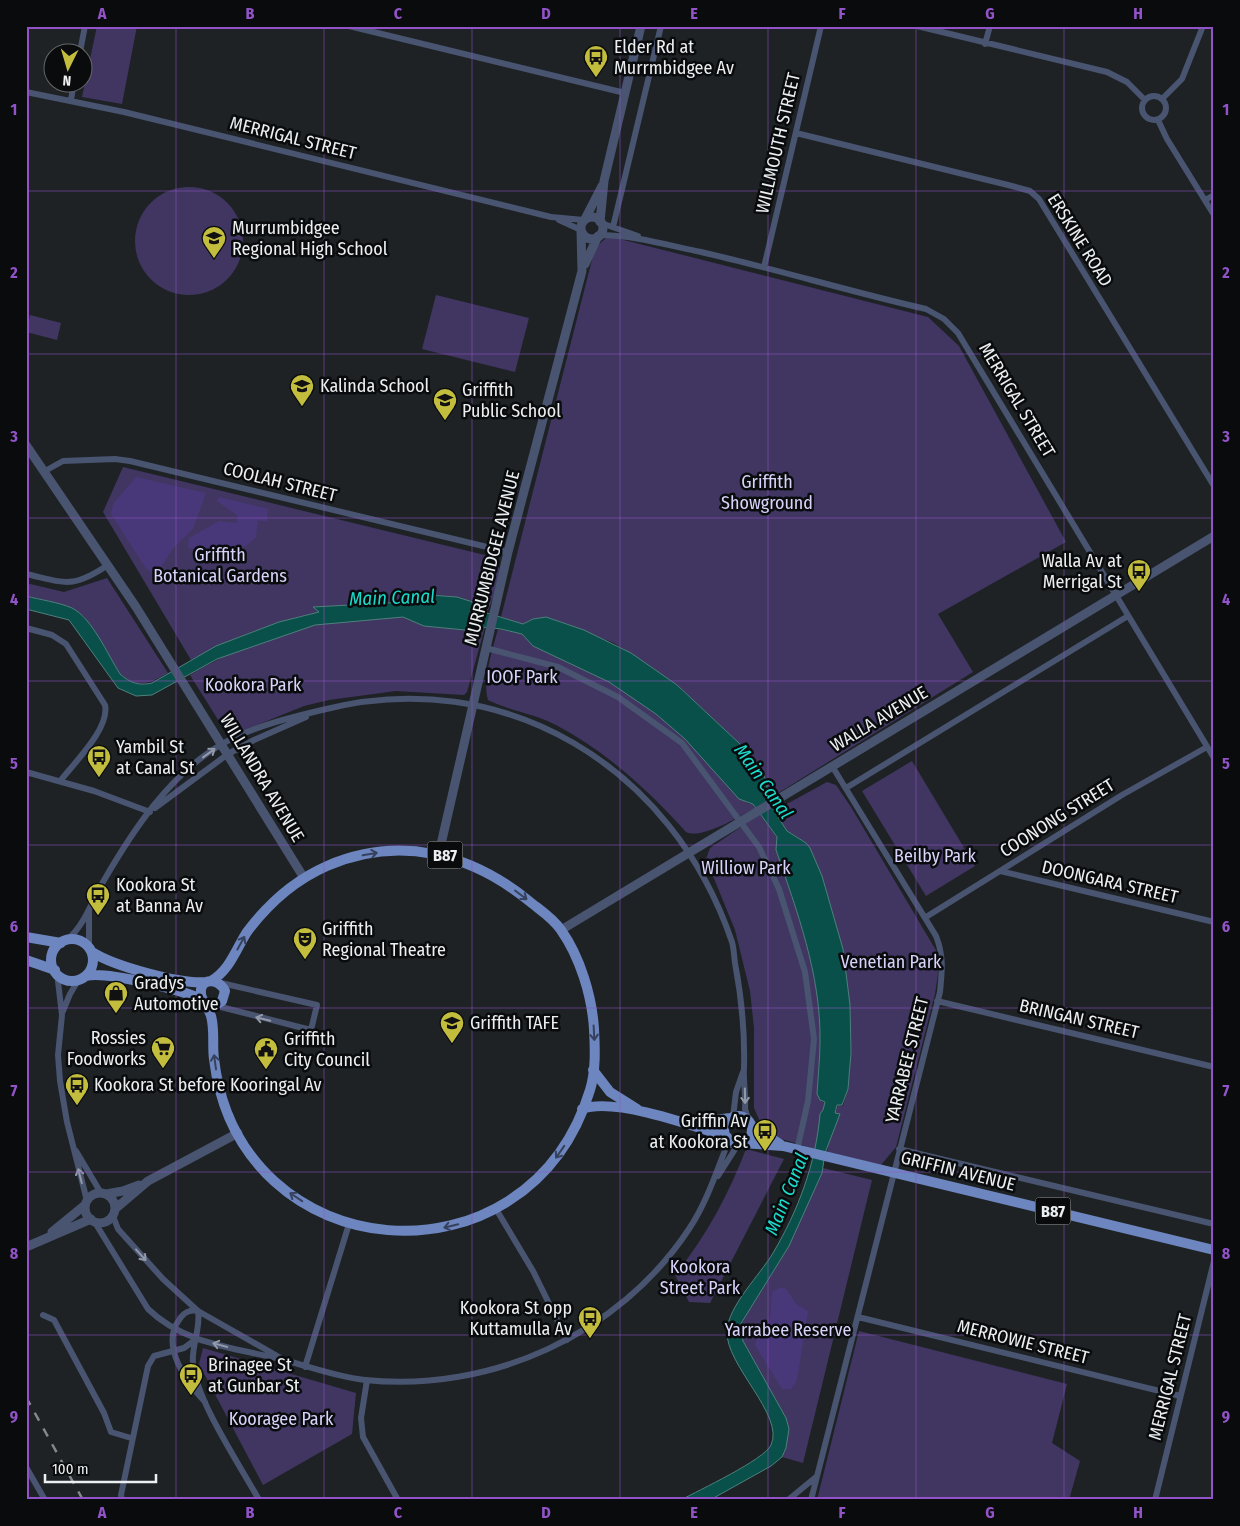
<svg xmlns="http://www.w3.org/2000/svg" width="1240" height="1526" font-family="'Fira Sans Condensed',sans-serif">
	<style>
		.green { fill: #403661 }
		.forest { fill: #493879 }
		.water { fill: #0a504a; stroke: #4e807c }
		.lines { fill: none; stroke-linecap: round; stroke-linejoin: round }
		.minor { stroke: #485470; stroke-width: 6 }
		.tertiary { stroke: #485470; stroke-width: 9 }
		.primary { stroke: #6d86bf; stroke-width: 10 }
		.rail { stroke: #85888b; stroke-width: 2.5; stroke-dasharray: 9 9; stroke-linecap: butt }
		.oneway { stroke: #929aaa }
		.oneway2 { stroke: #36425d }
		.grid { fill: none; stroke: #9253c9; stroke-width: 1; stroke-opacity: 0.55 }
		.labels { text-anchor: middle; stroke-width: 5; stroke-linejoin: round; paint-order: stroke }
		.shield { fill: #090b0d; stroke: #a8abad; stroke-width: 1 }
		.shield-label { font-size: 16px; font-weight: bold; fill: #eceff1 }
		.poi-label { font-size: 18px; fill: #eceff1; stroke: #090b0d; text-anchor: start }
		.street-label { font-size: 18px; fill: #eceff1; stroke: #090b0d }
		.park-label { font-size: 18px; fill: #d9d3fb; stroke: #090b0d }
		.water-label { font-size: 19px; font-style: italic; fill: #1adbcc; stroke: #090b0d }
		.neatline { fill: none; stroke: #9253c9; stroke-width: 2 }
		.grid-label { font-size: 16px; text-anchor: middle; font-weight: bold; fill: #9253c9 }
	</style>
	<rect width="100%" height="100%" fill="#1e2225"/>
	<!-- green -->
	<path class="green" d="M97,26h40l-15,78 -40,-7z
		M135 241a54 54 0 1 1 108 0a54 54 0 1 1-108 0Z
		M608,236l320,81 31,29 107,196 -128,72 35,58 -206,128v-8l-27,-48 -63,-59 -25,-17 -38,-25 -68,-26 -13,2 -10,5 -22,-7 94,-369z
		M436,295l93,23 -14,54 -93,-23z
		M30,315l31,8 -4,17 -31,-8z
		M123,467l370,90 3,2c9,14 -3,39 -9,54l-8,-9 -22,-7 -28,-2 -24,7 -91,6 6,4c-45,11 -88,25 -129,48l-88,-148z
		M107,578l61,95c-17,10 -31,17 -48,1l-36,-57c-16,-14 -38,-16 -58,-21v-13l38,9z
		M404,617l20,9 41,4 20,-3 -18,65 -3,3 -68,-4 -67,9 -25,6 -62,25 -12,-1 -8,-4 -32,-51c36,-22 83,-42 125,-50 29,-5 59,-6 89,-8z
		M498,629l24,5 11,12 76,36 47,32 29,25 62,64 6,1 3,4c-17,8 -54,32 -70,24 -38,-42 -79,-80 -130,-107 -21,-11 -46,-14 -68,-25 -6,-19 5,-52 10,-71z
		M912,761l63,105 -49,30 -64,-105z
		M827,782l9,3 15,22 86,145 1,22 -3,20 -39,153 -15,18 -54,-12 3,-21 10,-18h-5l3,-9 5,1 5,-17 3,-36 -1,-48 -44,-162 -19,-12 -13,-20z
		M760,814l17,24 -1,12c21,61 45,125 44,190 0,18 -2,36 -3,54l5,8 4,1 -11,46 -40,-12 -13,-11 -8,-18v-80l-4,-37 -15,-61 -29,-71 4,-11z
		M746,1149l38,10 -74,144 -21,-1 -14,-27c31,-39 53,-79 71,-126z
		M823,1168l49,12 -69,283 -21,-6 4,-9 -27,-75 -16,-32 -3,-16 49,-79z
		M859,1331l208,53 -15,59 28,18 -11,39h-252z
		M203,1348l153,45 -4,41 -89,51 -64,-121z"/>
	<!-- forest -->
	<path class="forest" d="M136,477l70,16 -13,36 -19,18 -19,29 -10,-9 -34,-53 2,-10z
		M219,497l49,12 -1,13 -9,-2 -2,17 -11,10 -40,4 -17,-3 1,-10 30,-17 17,2 2,-7 -21,-15z
		M781,1287l5,2 10,15 12,7 -11,69 -6,9h-9l-27,-44 3,-11 12,-16 2,-26z"/>
	<!-- water -->
	<path class="water" d="M429,595l28,2 22,7 8,9 36,11 10,-5 13,-2 38,13 47,23 46,32 63,59 19,23 8,15v18l20,31 19,12 4,5 12,28 21,73 7,56 1,48 -3,36 -6,16h-5l-2,8 5,1 -15,39 -3,20 -33,73 -49,79 3,16 43,77 3,11 -3,19 -4,9 -11,9 -61,34h-29c18,-10 83,-40 90,-55 14,-30 -46,-80 -44,-114 1,-25 33,-56 46,-78 25,-42 43,-90 47,-139l3,-4 2,-8 -5,-2 -3,-6c1,-17 3,-36 3,-53 1,-66 -23,-130 -44,-191l1,-13 -24,-33 -14,-5 -54,-60 -29,-25 -47,-32 -76,-36 -11,-12 -21,-5 -19,-2 -17,3 -41,-4 -21,-9 -88,8 -98,34 -65,36 -16,1 -18,-8 -49,-68 -43,-11v-13c15,4 32,6 46,12 20,10 36,47 48,66 10,9 19,12 32,9l64,-37 63,-24 40,-10 -6,-5 92,-5z"/>
	<g class="lines">
		<!-- minor -->
		<path class="minor" d="M349,26l276,67
			M917,26l190,46 20,10 18,18
			M985,44l5,-18
			M80,52l5,-26
			M26,92l98,20 427,105 33,3
			M1142 108a12 12 0 1 1 24 0a12 12 0 1 1-24 0Z
			M1162,99l20,-20 21,-53
			M71,100l3,-18
			M1158,120l9,19 47,76
			M796,133l212,52 22,6 9,8 175,287
			M1205,200l9,-5
			M559,220l22,10
			M601,223l37,13
			M613,227l48,-201
			M599,235c34,0 68,10 102,17 75,17 150,40 225,57l18,10 14,14 256,425
			M764,267l57,-241
			M45,471l18,-10 52,-2 15,2 378,91
			M26,574c40,9 46,15 82,-9
			M26,628l26,7 14,9 39,61c5,23 -30,57 -44,75
			M486,648l72,19 60,30 64,46 77,104 20,42 26,83 9,67 -6,62 -11,49
			M26,772l68,19 56,21
			M846,788l282,-172
			M155,808l73,-54 26,-14 52,-23
			M1000,871l214,51
			M926,917l196,-122 85,-48
			M68,939c17,-15 24,-38 35,-57 30,-52 67,-108 119,-138 30,-17 66,-26 100,-34 182,-47 351,57 410,232 2,7 2,14 3,21 7,37 10,66 9,104 -1,14 2,28 1,42l4,12
			M89,947v-36
			M57,973l5,42 -4,40 2,26 7,41 20,79
			M937,1001l277,66
			M213,1005l98,25 6,-25 -96,-22
			M63,1011l7,-17 9,-15
			M733,1117l3,-25 7,-20
			M899,1149l315,75
			M76,1151l25,42
			M718,1176l21,-33
			M496,1209l37,62 34,69
			M113,1216l5,13 45,50 35,32 81,46
			M94,1221l54,88c37,36 89,39 136,51 27,7 53,17 81,20 125,13 254,-45 324,-151 18,-27 28,-59 40,-89
			M43,1315l11,5 50,93 7,19 20,6
			M858,1317l322,79
			M305,1367l44,-143
			M367,1380l-6,38 2,19 35,63
			M205,1402c-18,-19 -45,-56 -26,-82 4,-7 11,-11 19,-9 3,18 -7,35 -5,53 4,38 47,101 66,136
			M26,1467l19,33
			M122,1500l-1,-5 27,-129 6,-10 30,-8 11,-8
			M788,1500l28,-23
			M811,1500l129,-508c2,-21 4,-36 -4,-56l-104,-170
			M1155,1500l59,-239"/>
		<!-- tertiary -->
		<path class="tertiary" d="M581 228a11 11 0 1 1 22 0a11 11 0 1 1-22 0Z
			M585,219l17,-33
			M600,222l4,-41 37,-155
			M585,264l13,-28
			M26,445l110,162 168,271
			M439,853l69,-301 74,-281 -1,-40
			M561,930l653,-394
			M85 1208a15 15 0 1 1 30 0a15 15 0 1 1-30 0Z
			M106,1194l17,-3 16,-6
			M115,1209l33,-28 90,-48
			M52,1232l33,-27
			M26,1247l65,-28"/>
		<!-- primary -->
		<path class="primary" d="M26,937l35,6
			M51 960a21 21 0 1 1 42 0a21 21 0 1 1-42 0Z
			M92,952c22,14 89,33 115,30
			M26,960l29,10
			M86,976c19,-5 100,14 118,25
			M205,1002l11,3 6,-4 3,-10c-7,-14 -26,-13 -24,3 1,7 8,15 10,22 4,14 1,29 3,43 25,211 314,235 376,31 6,-19 5,-42 4,-61 -2,-33 -14,-72 -33,-99 -8,-12 -21,-20 -32,-29 -59,-48 -130,-66 -202,-35 -32,14 -59,38 -80,66 -11,17 -17,38 -36,49
			M593,1070l17,22 27,17
			M582,1109c33,-12 112,17 145,28
			M724 1130a14 14 0 1 1 28 0a14 14 0 1 1-28 0Z
			M690,1120l14,1 27,-3
			M751,1126l29,18
			M743,1143l40,3 431,104"/>
		<!-- rail -->
		<path class="rail" d="M26,1397l57,103"/>
	</g>
	<!-- one-way arrows -->
	<defs><path id="oneway-shaft" d="M-6 0H5M1.5-3L5.5 0L1.5 3" fill="none" stroke-width="1.6" stroke-linecap="round" stroke-linejoin="round" transform="scale(1.25)"/></defs>
	<g class="oneway">
		<use href="#oneway-shaft" transform="translate(209 753) rotate(-36)"/>
		<use href="#oneway-shaft" transform="translate(263 1019) rotate(-166)"/>
		<use href="#oneway-shaft" transform="translate(745 1096) rotate(89)"/>
		<use href="#oneway-shaft" transform="translate(80 1176) rotate(-104)"/>
		<use href="#oneway-shaft" transform="translate(141 1255) rotate(48)"/>
		<use href="#oneway-shaft" transform="translate(220 1345) rotate(-165)"/>
	</g>
	<g class="oneway2">
		<use href="#oneway-shaft" transform="translate(370 854) rotate(-10)"/>
		<use href="#oneway-shaft" transform="translate(521 895) rotate(37)"/>
		<use href="#oneway-shaft" transform="translate(241 943) rotate(-61)"/>
		<use href="#oneway-shaft" transform="translate(594 1033) rotate(87)"/>
		<use href="#oneway-shaft" transform="translate(215 1062) rotate(-98)"/>
		<use href="#oneway-shaft" transform="translate(560 1152) rotate(125)"/>
		<use href="#oneway-shaft" transform="translate(296 1197) rotate(-146)"/>
		<use href="#oneway-shaft" transform="translate(451 1226) rotate(166)"/>
	</g>
	<!-- grid -->
	<path class="grid" d="M176,26v1474M324,26v1474M472,26v1474M620,26v1474M768,26v1474M916,26v1474M1064,26v1474M26,191h1188M26,354h1188M26,518h1188M26,681h1188M26,845h1188M26,1008h1188M26,1172h1188M26,1335h1188"/>
	<!-- icons -->
	<defs>
		<g id="bus-pin" transform="scale(1.25)"><path d="M0 17L-7.5 6A9.5 9.5 0 1 1 7.5 6Z" fill="#c3bd3e" stroke="#090b0d"/><path d="M-5-6H5V4H4V6H2V4H-2V6H-4V4H-5ZM-3.5-4V0h7V-4ZM-3.5 1.2v1.5H-2V1.2ZM2 1.2v1.5H3.5V1.2Z" fill="#111"/></g>
		<g id="school-pin" transform="scale(1.25)"><path d="M0 17L-7.5 6A9.5 9.5 0 1 1 7.5 6Z" fill="#c3bd3e" stroke="#090b0d"/><path d="M0-5L7-2L0 1L-7-2ZM-4 1L0 2.5L4 1V4Q0 6-4 4Z" fill="#111"/></g>
		<g id="theatre-pin" transform="scale(1.25)"><path d="M0 17L-7.5 6A9.5 9.5 0 1 1 7.5 6Z" fill="#c3bd3e" stroke="#090b0d"/><path d="M-5-5.5Q0-4 5-5.5V0Q5 5 0 6Q-5 5-5 0ZM-3.3-2.5H-1v1.5H-3.3ZM1-2.5H3.3v1.5H1ZM-2.8 1Q0 5.5 2.8 1Z" fill="#111"/></g>
		<g id="shop-pin" transform="scale(1.25)"><path d="M0 17L-7.5 6A9.5 9.5 0 1 1 7.5 6Z" fill="#c3bd3e" stroke="#090b0d"/><path d="M-5-2.5h2.3a2.7 3.5 0 0 1 5.4 0H5L5.5 6h-11ZM-1.5-2.5h3a1.5 2.3 0 0 0-3 0Z" fill="#111"/></g>
		<g id="university-pin" transform="scale(1.25)"><path d="M0 17L-7.5 6A9.5 9.5 0 1 1 7.5 6Z" fill="#c3bd3e" stroke="#090b0d"/><path d="M0-5L7-2L0 1L-7-2ZM-4 1L0 2.5L4 1V4Q0 6-4 4Z" fill="#111"/></g>
		<g id="supermarket-pin" transform="scale(1.25)"><path d="M0 17L-7.5 6A9.5 9.5 0 1 1 7.5 6Z" fill="#c3bd3e" stroke="#090b0d"/><path d="M-6-5.5h2.5l.6 2H6L4.5 2H-2.5L-4.4-4H-6ZM-1.5 3.2a1.3 1.3 0 1 0 .1 0ZM3 3.2a1.3 1.3 0 1 0 .1 0Z" fill="#111"/></g>
		<g id="civic-pin" transform="scale(1.25)"><path d="M0 17L-7.5 6A9.5 9.5 0 1 1 7.5 6Z" fill="#c3bd3e" stroke="#090b0d"/><path d="M-.6-6.5H3V-4.5H.6V-3L4-1V1h2V6H-6V1h2V-1L-.6-3ZM-1.2 2.5V6h2.4V2.5Z" fill="#111"/></g>
	</defs>
	<g fill-rule="evenodd">
		<use href="#bus-pin" x="596" y="57"/>
		<use href="#school-pin" x="214" y="238"/>
		<use href="#school-pin" x="302" y="386"/>
		<use href="#school-pin" x="445" y="400"/>
		<use href="#bus-pin" x="1139" y="571"/>
		<use href="#bus-pin" x="99" y="757"/>
		<use href="#bus-pin" x="98" y="895"/>
		<use href="#theatre-pin" x="305" y="939"/>
		<use href="#shop-pin" x="116" y="993"/>
		<use href="#university-pin" x="452" y="1023"/>
		<use href="#supermarket-pin" x="163" y="1048"/>
		<use href="#civic-pin" x="266" y="1049"/>
		<use href="#bus-pin" x="77" y="1085"/>
		<use href="#bus-pin" x="765" y="1131"/>
		<use href="#bus-pin" x="590" y="1318"/>
		<use href="#bus-pin" x="191" y="1375"/>
	</g>
	<g class="labels">
		<!-- shield labels -->
		<g class="shield">
			<rect x="427.5" y="841.5" width="35" height="27" rx="4"/>
			<rect x="1035.5" y="1197.5" width="35" height="27" rx="4"/>
		</g>
		<g class="shield-label">
			<text x="445" y="861">B87</text>
			<text x="1053" y="1217">B87</text>
		</g>
		<!-- poi labels -->
		<g class="poi-label">
			<text x="614" y="53">Elder Rd at<tspan x="614" dy="21">Murrmbidgee Av</tspan></text>
			<text x="232" y="234">Murrumbidgee<tspan x="232" dy="21">Regional High School</tspan></text>
			<text x="320" y="392">Kalinda School</text>
			<text x="462" y="396">Griffith<tspan x="462" dy="21">Public School</tspan></text>
			<text x="1122" y="567" text-anchor="end">Walla Av at<tspan x="1122" dy="21">Merrigal St</tspan></text>
			<text x="116" y="753">Yambil St<tspan x="116" dy="21">at Canal St</tspan></text>
			<text x="116" y="891">Kookora St<tspan x="116" dy="21">at Banna Av</tspan></text>
			<text x="322" y="935">Griffith<tspan x="322" dy="21">Regional Theatre</tspan></text>
			<text x="134" y="989">Gradys<tspan x="134" dy="21">Automotive</tspan></text>
			<text x="470" y="1029">Griffith TAFE</text>
			<text x="146" y="1044" text-anchor="end">Rossies<tspan x="146" dy="21">Foodworks</tspan></text>
			<text x="284" y="1045">Griffith<tspan x="284" dy="21">City Council</tspan></text>
			<text x="94" y="1091">Kookora St before Kooringal Av</text>
			<text x="748" y="1127" text-anchor="end">Griffin Av<tspan x="748" dy="21">at Kookora St</tspan></text>
			<text x="572" y="1314" text-anchor="end">Kookora St opp<tspan x="572" dy="21">Kuttamulla Av</tspan></text>
			<text x="208" y="1371">Brinagee St<tspan x="208" dy="21">at Gunbar St</tspan></text>
		</g>
		<!-- street labels -->
		<g class="street-label">
			<text transform="translate(293 138) rotate(14)" y="6">MERRIGAL STREET</text>
			<text transform="translate(778 143) rotate(-77)" y="6">WILLMOUTH STREET</text>
			<text transform="translate(1080 240) rotate(58)" y="6">ERSKINE ROAD</text>
			<text transform="translate(1017 400) rotate(59)" y="6">MERRIGAL STREET</text>
			<text transform="translate(280 482) rotate(14)" y="6">COOLAH STREET</text>
			<text transform="translate(492 558) rotate(-76)" y="6">MURRUMBIDGEE AVENUE</text>
			<text transform="translate(879 719) rotate(-31)" y="6">WALLA AVENUE</text>
			<text transform="translate(262 778) rotate(59)" y="6">WILLANDRA AVENUE</text>
			<text transform="translate(1057 818) rotate(-32)" y="6">COONONG STREET</text>
			<text transform="translate(1110 882) rotate(13)" y="6">DOONGARA STREET</text>
			<text transform="translate(1079 1019) rotate(13)" y="6">BRINGAN STREET</text>
			<text transform="translate(907 1060) rotate(-76)" y="6">YARRABEE STREET</text>
			<text transform="translate(958 1171) rotate(14)" y="6">GRIFFIN AVENUE</text>
			<text transform="translate(1023 1342) rotate(14)" y="6">MERROWIE STREET</text>
			<text transform="translate(1170 1377) rotate(-76)" y="6">MERRIGAL STREET</text>
		</g>
		<!-- park labels -->
		<g class="park-label">
			<text x="767" y="488">Griffith<tspan x="767" dy="21">Showground</tspan></text>
			<text x="220" y="561">Griffith<tspan x="220" dy="21">Botanical Gardens</tspan></text>
			<text x="522" y="683">IOOF Park</text>
			<text x="253" y="691">Kookora Park</text>
			<text x="935" y="862">Beilby Park</text>
			<text x="746" y="874">Williow Park</text>
			<text x="891" y="968">Venetian Park</text>
			<text x="700" y="1273">Kookora<tspan x="700" dy="21">Street Park</tspan></text>
			<text x="788" y="1336">Yarrabee Reserve</text>
			<text x="281" y="1425">Kooragee Park</text>
		</g>
		<!-- water labels -->
		<g class="water-label">
			<text transform="translate(392 597) rotate(-2)" y="7">Main Canal</text>
			<text transform="translate(764 781) rotate(55)" y="7">Main Canal</text>
			<text transform="translate(786 1194) rotate(-68)" y="7">Main Canal</text>
		</g>
	</g>
	<!-- border -->
	<rect width="1240" height="1526" fill="none" stroke="#090b0d" stroke-width="55"/>
	<!-- north arrow -->
	<g transform="translate(68 68) rotate(185)"><circle r="24" fill="#090b0d" stroke="#646668"/>
	<path d="M0-4L9 19L0 12L-9 19Z" fill="#c3bd3e"/>
	<text y="-8" font-size="14" font-weight="bold" text-anchor="middle" fill="#eceff1">N</text>
	</g>
	<!-- scale -->
	<path d="M45 1474v8h111v-8" fill="none" stroke="#eceff1" stroke-width="2.5"/>
	<text x="52" y="1474" font-size="15" fill="#eceff1" stroke="#090b0d" stroke-width="4" paint-order="stroke">100 m</text>
	<rect x="28" y="28" width="1184" height="1470" class="neatline"/>
	<g class="grid-label">
		<text x="102" y="19">A</text>
		<text x="250" y="19">B</text>
		<text x="398" y="19">C</text>
		<text x="546" y="19">D</text>
		<text x="694" y="19">E</text>
		<text x="842" y="19">F</text>
		<text x="990" y="19">G</text>
		<text x="1138" y="19">H</text>
		<text x="14" y="115">1</text>
		<text x="1226" y="115">1</text>
		<text x="14" y="278">2</text>
		<text x="1226" y="278">2</text>
		<text x="14" y="442">3</text>
		<text x="1226" y="442">3</text>
		<text x="14" y="605">4</text>
		<text x="1226" y="605">4</text>
		<text x="14" y="769">5</text>
		<text x="1226" y="769">5</text>
		<text x="14" y="932">6</text>
		<text x="1226" y="932">6</text>
		<text x="14" y="1096">7</text>
		<text x="1226" y="1096">7</text>
		<text x="14" y="1259">8</text>
		<text x="1226" y="1259">8</text>
		<text x="14" y="1422">9</text>
		<text x="1226" y="1422">9</text>
		<text x="102" y="1518">A</text>
		<text x="250" y="1518">B</text>
		<text x="398" y="1518">C</text>
		<text x="546" y="1518">D</text>
		<text x="694" y="1518">E</text>
		<text x="842" y="1518">F</text>
		<text x="990" y="1518">G</text>
		<text x="1138" y="1518">H</text>
	</g>
</svg>
